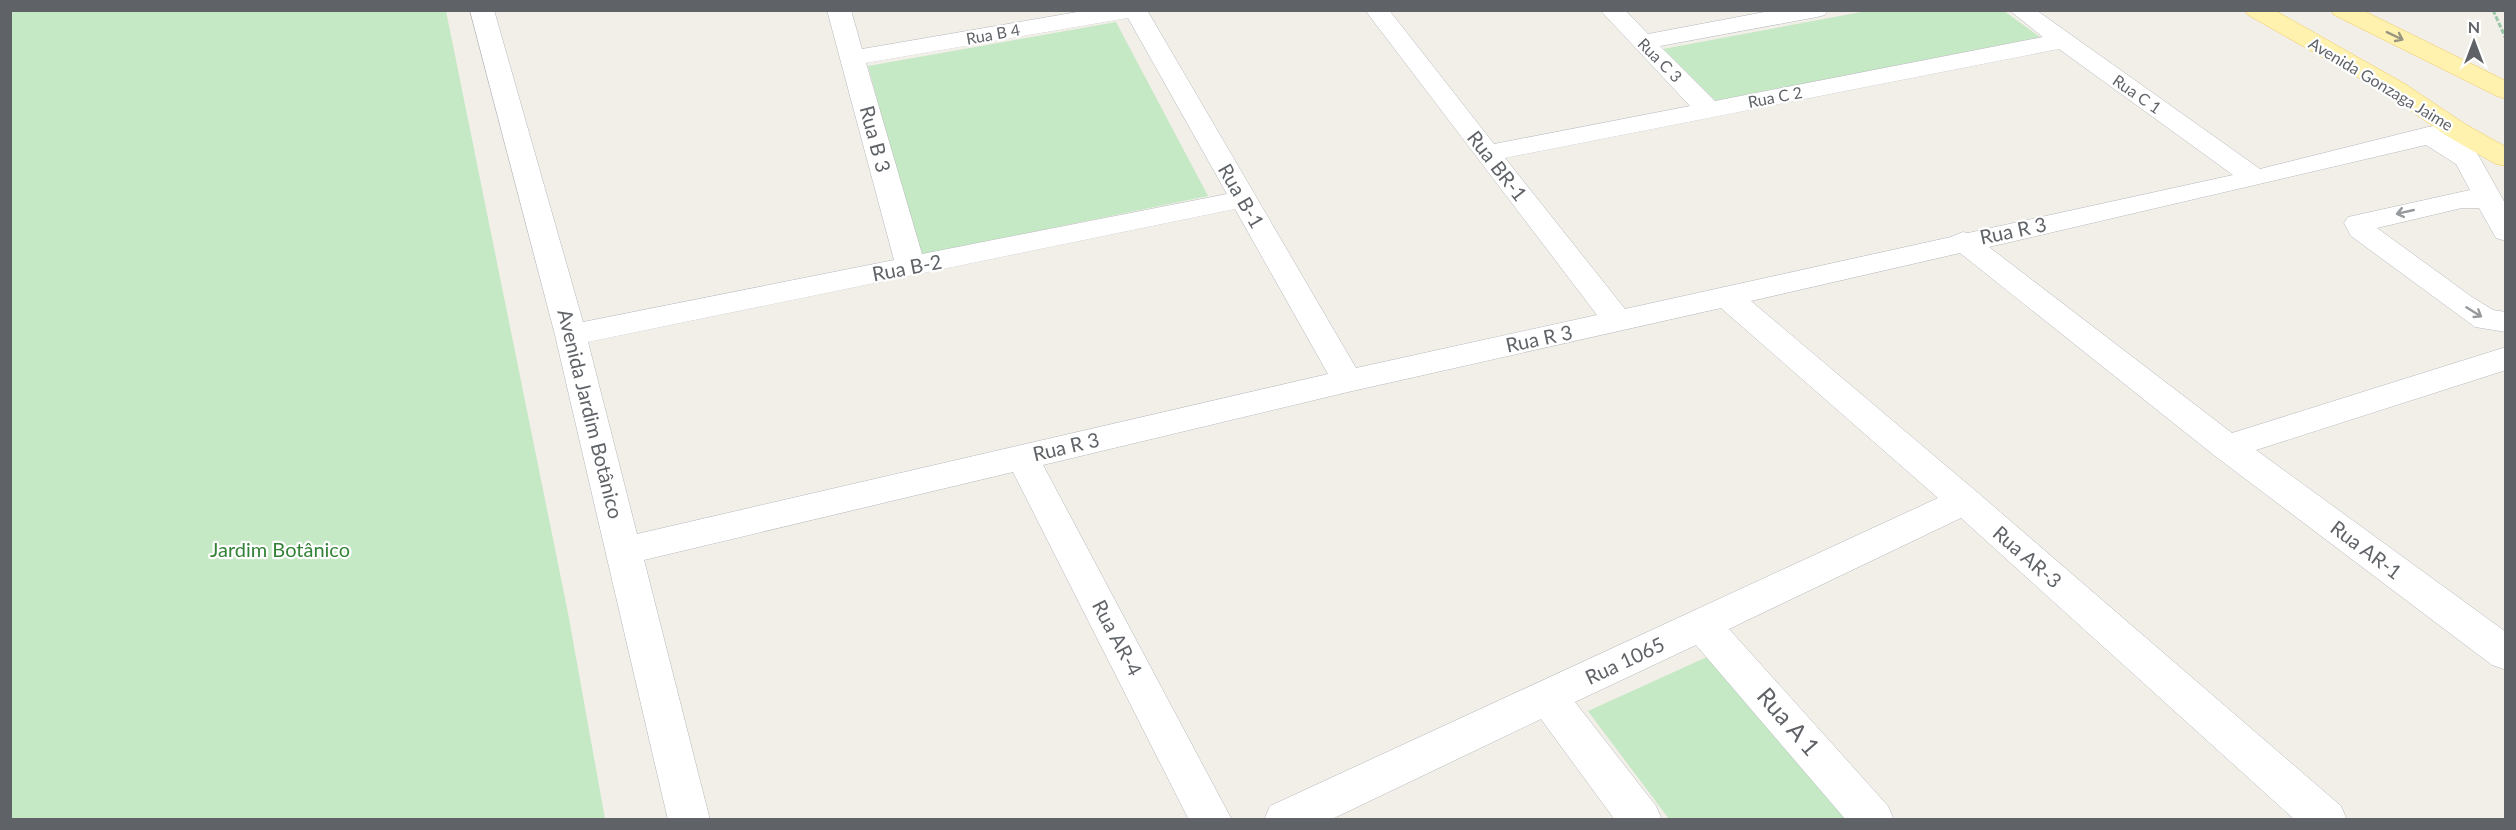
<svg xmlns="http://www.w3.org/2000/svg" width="2516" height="830" font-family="Lato,sans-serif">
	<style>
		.green { fill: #c5e8c5 }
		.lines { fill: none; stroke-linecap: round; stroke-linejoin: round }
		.minor-casing { stroke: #b5b8bc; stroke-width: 1 }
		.major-casing { stroke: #f2c960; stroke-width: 1 }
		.path { stroke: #9cc7a9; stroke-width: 3; stroke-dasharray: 5 2; stroke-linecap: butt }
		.minor { fill: #fff; fill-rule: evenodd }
		.major { fill: #fff2af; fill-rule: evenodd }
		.oneway { stroke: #979581 }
		.oneway2 { stroke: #979a9d }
		.labels { text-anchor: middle; stroke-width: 4.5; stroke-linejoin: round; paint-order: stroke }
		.far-street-label { font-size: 16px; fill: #5f6368; stroke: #fff }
		.street-label { font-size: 20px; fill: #5f6368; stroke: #fff }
		.park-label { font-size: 20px; fill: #348238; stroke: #fff }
		.near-street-label { font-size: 24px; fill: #5f6368; stroke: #fff }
	</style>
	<rect width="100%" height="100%" fill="#f1efe8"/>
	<!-- green -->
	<path class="green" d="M1872,10l132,1 36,26 -326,64 -51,-52z
		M10,11h436l122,602 37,206h-594z
		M1116,22l92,174 -288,59 -52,-189z
		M1707,657l138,162h-176l-81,-108z"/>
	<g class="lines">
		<!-- minor casing -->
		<g class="minor-casing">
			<path id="minor" d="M470,10h24l89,312 311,-62 -67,-250h24l11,39 227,-39h58l209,358 241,-53 -232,-305h24l105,134 196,-38 -90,-96h25l23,24 127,-24h53l-3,5 -8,2 -157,29 55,55 328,-64 -34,-27h27l224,159 168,-42 28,-5 9,2 4,6 -4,6 -12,3 24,14 29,52v36l-10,-3 -17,-30h-17l-85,20 95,69 21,13 13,2v20l-31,-5 -124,-91 -7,-13 4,-6 122,-27 -14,-26 -30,-19 -437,102 243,186 274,-86v23l-250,80 250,182v38l-14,-5 -277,-209 -255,-203 -209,48 226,191 364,314 6,14h-52l-334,-302 -232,111 159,177 6,14h-48l-150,-175 -121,57 81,104 6,14h-47l-74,-101 -211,101h-66l6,-14 668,-308 -217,-190 -373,84 -305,73 189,355h-43l-176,-348 -369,88 66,260h-42l-113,-485zM1128,18l99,176 -305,60 -56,-191zM2059,49l174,126 -265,58 -5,-1 -12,5 -326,72 -120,-151zM1235,209l93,165 -691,160 -49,-192z"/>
		</g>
		<!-- major casing -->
		<g class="major-casing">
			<path id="major" d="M2245,10h29l131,74 60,40 41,23v19l-10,-2 -49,-28 -60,-42 -139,-79z
				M2331,10h31l144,71v18l-9,-3 -163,-81z"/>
		</g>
		<!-- path -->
		<path class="path" d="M2493,10l13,29"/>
		<!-- minor -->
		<use href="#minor" class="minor"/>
		<!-- major -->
		<use href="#major" class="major"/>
	</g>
	<!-- one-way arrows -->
	<defs><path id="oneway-shaft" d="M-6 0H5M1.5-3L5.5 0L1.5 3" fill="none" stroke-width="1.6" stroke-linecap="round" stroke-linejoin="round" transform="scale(1.5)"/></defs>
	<use class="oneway" href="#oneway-shaft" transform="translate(2395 36) rotate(26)"/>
	<g class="oneway2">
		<use href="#oneway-shaft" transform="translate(2405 212) rotate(167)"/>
		<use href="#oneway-shaft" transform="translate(2474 312) rotate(32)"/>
	</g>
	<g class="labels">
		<!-- far-street labels -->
		<g class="far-street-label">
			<text transform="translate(993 34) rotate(-10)" y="6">Rua B 4</text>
			<text transform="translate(1660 60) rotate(45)" y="6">Rua C 3</text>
			<text transform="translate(2381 84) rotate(31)" y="6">Avenida Gonzaga Jaime</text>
			<text transform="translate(2137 94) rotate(35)" y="6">Rua C 1</text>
			<text transform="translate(1775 97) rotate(-11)" y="6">Rua C 2</text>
		</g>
		<!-- street labels -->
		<g class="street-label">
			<text transform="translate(875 139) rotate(75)" y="7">Rua B 3</text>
			<text transform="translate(1497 166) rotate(52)" y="7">Rua BR-1</text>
			<text transform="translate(1241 196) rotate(60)" y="7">Rua B-1</text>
			<text transform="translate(2013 231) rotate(-12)" y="7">Rua R 3</text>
			<text transform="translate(907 268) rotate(-11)" y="7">Rua B-2</text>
			<text transform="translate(1539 339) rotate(-12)" y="7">Rua R 3</text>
			<text transform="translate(590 414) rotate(76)" y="7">Avenida Jardim Botânico</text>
			<text transform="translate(1066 447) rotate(-13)" y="7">Rua R 3</text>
			<text transform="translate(2366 550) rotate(37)" y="7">Rua AR-1</text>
			<text transform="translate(2027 557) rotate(41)" y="7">Rua AR-3</text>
			<text transform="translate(1117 638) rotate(62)" y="7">Rua AR-4</text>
			<text transform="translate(1625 661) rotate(-25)" y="7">Rua 1065</text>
		</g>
		<!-- park labels -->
		<g class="park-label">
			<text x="280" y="557">Jardim Botânico</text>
		</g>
		<!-- near-street labels -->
		<g class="near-street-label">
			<text transform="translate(1788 722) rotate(49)" y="8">Rua A 1</text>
		</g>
	</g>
	<!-- border -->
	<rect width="2516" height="830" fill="none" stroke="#5f6368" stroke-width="24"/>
	<!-- north arrow -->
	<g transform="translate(2474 42)" stroke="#ffffff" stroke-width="4.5" paint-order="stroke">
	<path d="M0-4.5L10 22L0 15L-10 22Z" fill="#5f6368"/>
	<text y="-9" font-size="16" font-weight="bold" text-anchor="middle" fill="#5f6368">N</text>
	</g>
</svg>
